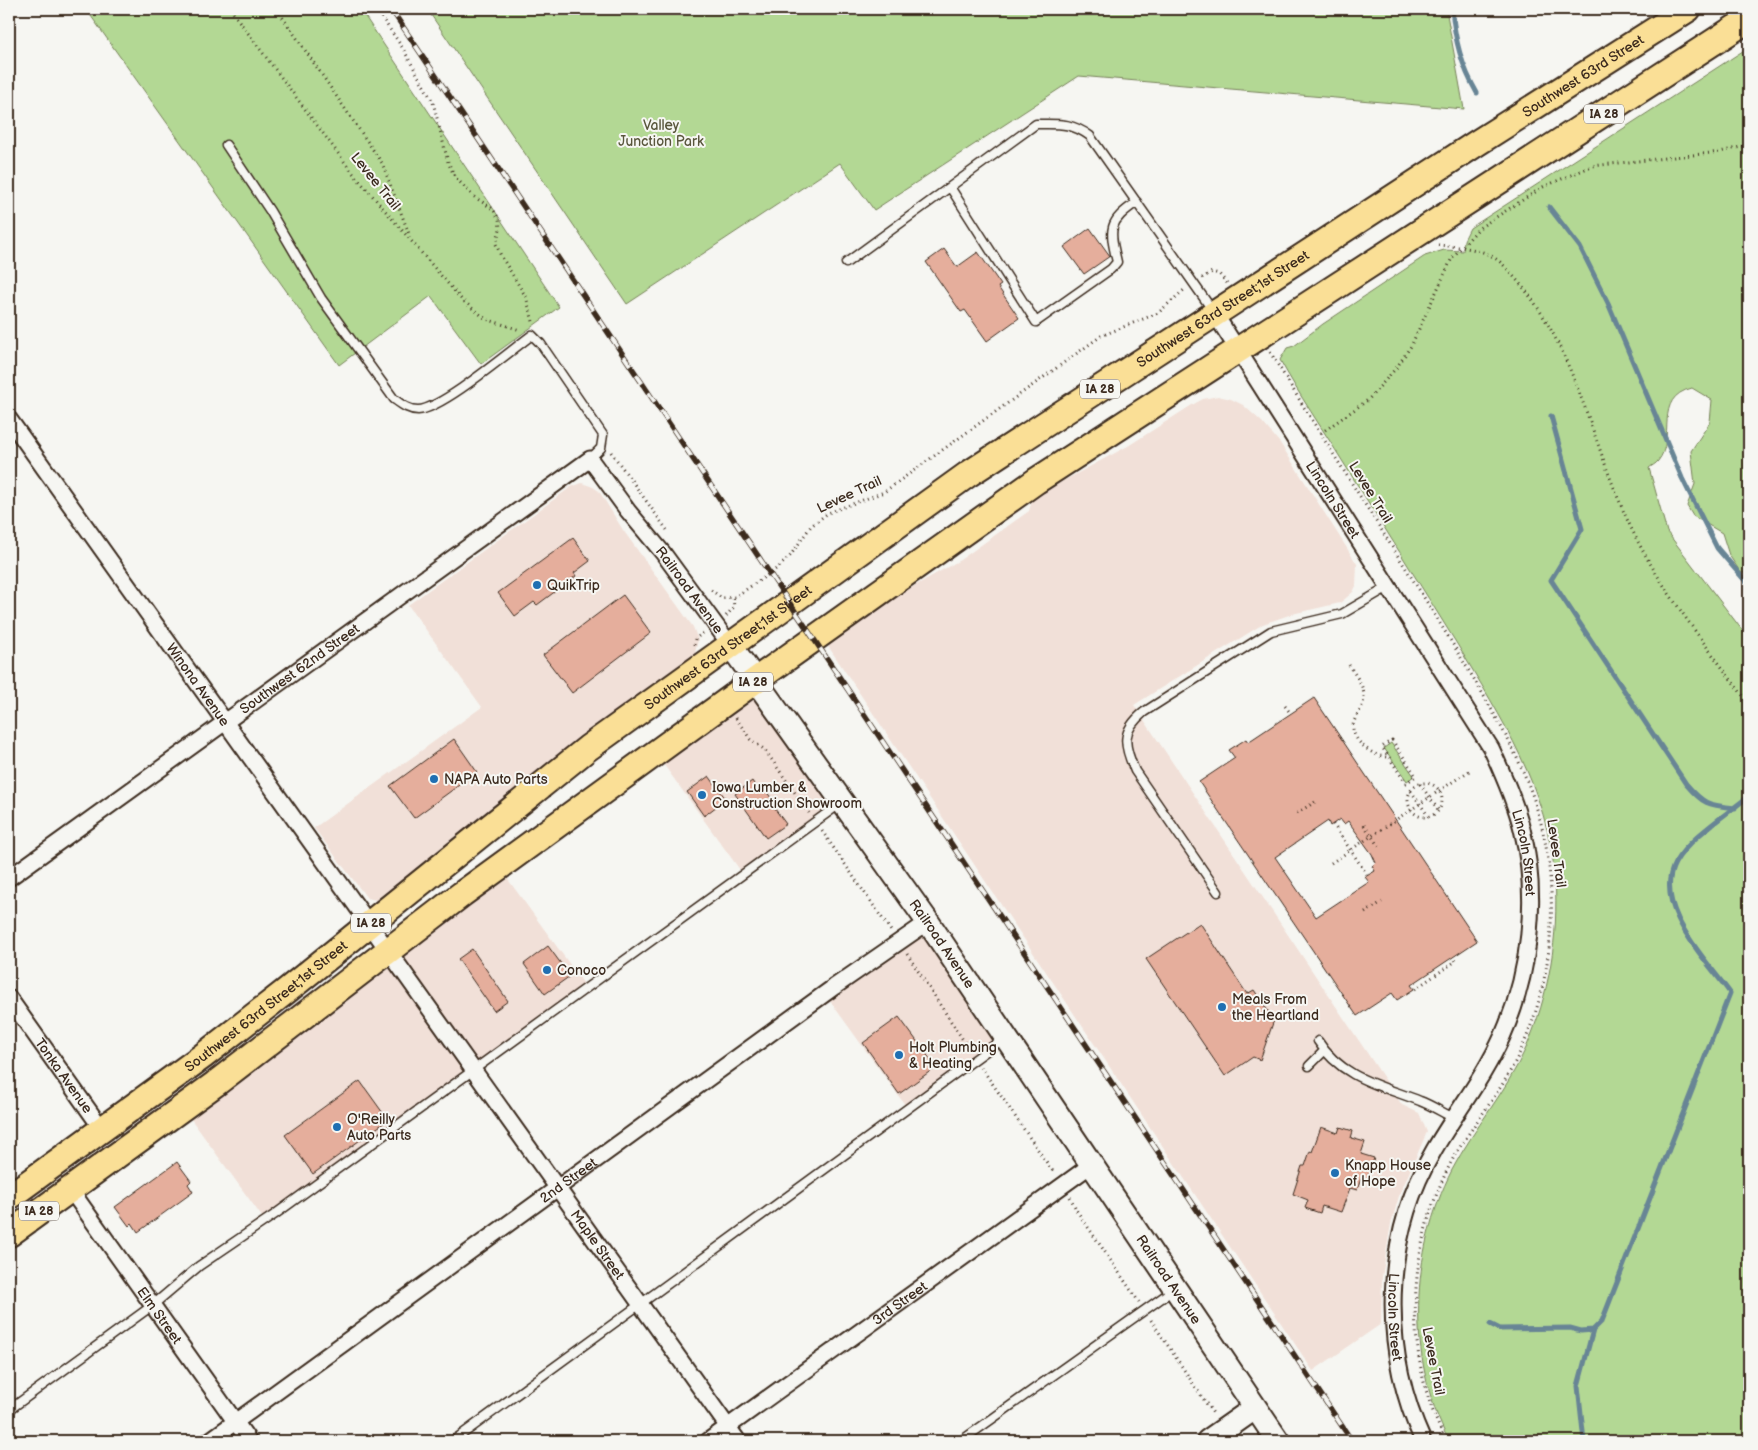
<svg xmlns="http://www.w3.org/2000/svg" width="1758" height="1450" font-family="'Balsamiq Sans',sans-serif">
	<style>
		.built { fill: #f1e0d8 }
		.green { fill: #b3d894; stroke: #778159 }
		.lines { fill: none; stroke-linecap: round; stroke-linejoin: round }
		.stream { stroke: #678595; stroke-width: 5 }
		.building { fill: #e5ae9c; stroke: #3b2a1e; fill-rule: evenodd }
		.lane-casing { stroke: #3b2a1e; stroke-width: 11 }
		.street-casing { stroke: #3b2a1e; stroke-width: 19 }
		.secondary-casing { stroke: #3b2a1e; stroke-width: 26 }
		.primary-casing { stroke: #3b2a1e; stroke-width: 29 }
		.path { stroke: #3b2a1e; stroke-width: 3; stroke-dasharray: 1 4; stroke-linecap: butt }
		.lane { stroke: #f6f6f2; stroke-width: 8 }
		.street { stroke: #f6f6f2; stroke-width: 15 }
		.secondary { stroke: #f6f6f2; stroke-width: 22 }
		.primary { stroke: #fadf96; stroke-width: 25 }
		.rail-casing { stroke: #3b2a1e; stroke-width: 5.5 }
		.rail { stroke: #f6f6f2; stroke-width: 4; stroke-dasharray: 11; stroke-linecap: butt }
		.poi-dot { fill: #1f6fb2; stroke: #f6f6f2; stroke-width: 2 }
		.labels { text-anchor: middle; stroke-width: 4; stroke-linejoin: round; paint-order: stroke }
		.shield { fill: #f6f6f2; stroke: #73675e; stroke-width: 1 }
		.shield-label { font-size: 12px; font-weight: bold; fill: #3b2a1e }
		.street-label { font-size: 14px; fill: #3b2a1e; stroke: #f6f6f2 }
		.park-label { font-size: 14px; fill: #59563c; stroke: #f6f6f2 }
		.poi-label { font-size: 14px; fill: #3b2a1e; stroke: #f6f6f2; text-anchor: start }
	</style>
	<rect width="100%" height="100%" fill="#f6f6f2"/>
	<filter id="ink" filterUnits="userSpaceOnUse"><feTurbulence type="fractalNoise" baseFrequency=".02" numOctaves="2"/><feDisplacementMap in="SourceGraphic" scale="10" xChannelSelector="R" yChannelSelector="G"/><feConvolveMatrix kernelMatrix="1 2 1 2 8 2 1 2 1" color-interpolation-filters="sRGB"/></filter>
	<g filter="url(#ink)">
		<!-- built -->
		<path class="built" d="M1218,396l13,3 12,6 19,17 18,21 77,121 -1,22 -3,6 -13,11 -48,11 -29,10 -129,81 268,400 17,8 8,19 -28,64 -8,28 -9,53 -1,47 -68,47 -487,-728 53,-37 81,-46 69,-49 3,-10 7,-7 89,-48 64,-41 11,-6z
			M582,483l11,4 6,4 24,39 70,97 5,13 -3,13 -8,9 -139,103 -162,131 -10,4 -9,-2 -53,-70 168,-121 -74,-102 163,-118z
			M756,680l87,121 -100,73 -87,-120z
			M499,867l88,121 -322,233 -82,-113z
			M928,922l77,115 -97,72 -83,-115z"/>
		<!-- green -->
		<path class="green" d="M86,9h274l199,298 -78,57 -50,-68 -92,69z
			M427,9h1019l18,100 -385,-33 -205,134 -34,-47 -213,141z
			M1749,47v526h-8l-12,-18 -7,-22 -29,-17 -6,-10 8,-22 -4,-33 19,-29 2,-22 -20,-12c-40,10 -15,50 -34,73 -2,3 -7,5 -9,7l18,64 82,107v802h-300c-43,-82 -39,-189 3,-271 22,-42 54,-78 74,-122 23,-53 33,-112 29,-169 -7,-90 -53,-160 -98,-235 -38,-61 -76,-122 -114,-182 -21,-34 -44,-67 -63,-102l7,-12 7,-2 29,-22 102,-68 19,-6 19,1 1,-11 6,-12z
			M1391,743l23,33 -7,5 -23,-33z"/>
		<g class="lines">
			<!-- stream -->
			<path class="stream" d="M1452,9c3,31 9,56 25,84
				M1549,207l31,40 28,56 74,175 35,70 32,37
				M1551,416l31,113 -31,51 135,204c18,21 22,21 49,24
				M1490,1324l10,5 70,-1 11,3 12,-1 9,-9 128,-328c-24,-34 -78,-87 -55,-130 14,-25 52,-49 74,-67
				M1584,1441l-6,-55 15,-56"/>
		</g>
		<!-- building -->
		<path class="building" d="M1090,228l20,28 -26,18 -20,-27z
			M944,249l13,18 21,-15 23,33 -3,2 21,31 -32,23 -22,-31 -4,2 -35,-50z
			M573,538l17,23 -16,12 2,3 -39,29 -3,-3 -19,14 -17,-23z
			M623,595l28,38 -79,60 -29,-38z
			M1314,698l163,243 -66,44 3,4 -17,11 -5,-7 -35,23 -158,-234 36,-24 -6,-8 17,-11 2,3zM1340,819l4,5 4,-3 24,33 4,9 -4,3 3,5 -10,6 4,5 -53,35 -41,-60 53,-36 2,5z
			M454,739l23,33 -63,46 -24,-32z
			M709,776l17,23 -22,17 -17,-24z
			M752,781l6,9 5,-3 12,16 -3,2 14,19 -20,14 -31,-44z
			M1200,923l47,71 7,-4 20,30 -14,40 -7,-3 -28,19 -79,-117z
			M548,946l22,30 -25,18 -21,-30z
			M472,949l36,52 -14,10 -36,-52z
			M899,1017l37,50 -37,27 -36,-51z
			M360,1081l28,39 -75,54 -28,-39z
			M1321,1127l17,6 2,-6 13,4 -2,7 14,4 -4,12 13,4 -7,23 -6,-2 -4,11 -7,-2 -9,24 -19,-6 -2,7 -15,-5 3,-8 -15,-6 9,-28h3l5,-15 2,1z
			M177,1162l14,19 -3,3 5,8 -55,40 -6,-9 -3,3 -14,-19z"/>
		<g class="lines">
			<!-- lane casing -->
			<g class="lane-casing">
				<path id="lane" d="M226,145l44,66 51,87 73,101c7,5 14,11 24,11 24,-1 92,-59 114,-75l9,9 62,91 -2,13 -11,11
					M950,187l86,135 75,-53 6,-7c-8,-34 -9,-40 20,-60
					M846,263l190,-139c23,0 35,-2 54,12l123,175
					M1218,892l-83,-121c-12,-27 -14,-40 9,-59l127,-81 71,-17 48,-28
					M1318,1041c23,37 64,45 102,60 11,4 23,12 34,17
					M1309,1066l15,-15
					M9,1410l144,-105 46,-39 75,-51 567,-412
					M453,1441l551,-403
					M961,1441l212,-151"/>
			</g>
			<!-- street casing -->
			<g class="street-casing">
				<g id="street">
					<path id="s1" d="M1215,314l276,434c12,26 24,53 31,81 17,68 8,145 -20,208 -18,40 -46,75 -68,113 -52,89 -53,199 -11,291"/>
					<path id="s2" d="M9,419l729,1022"/>
					<path id="s3" d="M9,878l581,-419 38,52 35,42 68,93"/>
					<path id="s4" d="M9,998l93,131"/>
					<path id="s5" d="M70,1189l179,252"/>
					<path id="s6" d="M209,1441l625,-454 94,-65"/>
					<path id="s7" d="M708,1441l383,-276"/>
				</g>
			</g>
			<!-- secondary casing -->
			<g class="secondary-casing">
				<g id="secondary">
					<path id="s8" d="M731,646l197,276 350,519"/>
					<path d="M1208,1441l47,-33"/>
				</g>
			</g>
			<!-- primary casing -->
			<g class="primary-casing">
				<g id="primary">
					<path id="s9" d="M9,1197l194,-141 82,-64 303,-244 379,-273 510,-332 211,-134"/>
					<path d="M9,1234l206,-150 247,-190 294,-214 280,-199 713,-462"/>
				</g>
			</g>
			<!-- path -->
			<path class="path" d="M230,9l122,163 110,128 24,19 34,11
				M277,9l105,154 29,76
				M376,9l26,38 31,55 15,60 7,15 18,19 20,13 6,10 1,10 -4,15 5,12 25,41 8,28
				M1438,245c18,2 39,2 55,12 9,5 16,14 22,21 66,73 80,188 128,273 30,54 70,103 106,153
				M1202,278l10,-6 7,2 8,9
				M1270,352c44,72 89,143 135,215 23,37 46,74 69,112 42,72 73,127 77,213 3,58 -10,122 -38,174 -17,32 -41,60 -59,91 -47,85 -53,197 -8,284
				M1321,433l47,-33 29,-33 14,-21 41,-88 27,-30 64,-41 49,-21 128,-14 29,-7
				M611,452l56,78
				M711,590l11,8 13,-1 44,-30 11,-11 21,-30 17,-13 56,-21 217,-156 57,-23 26,-23
				M726,616l8,-9 -1,-9
				M694,645l1,-6 8,-6
				M1349,665c6,10 15,20 15,32 0,12 -10,19 -11,29 -1,16 22,32 36,31
				M1285,706l6,8
				M736,718l14,21 15,11 44,63
				M1392,740l24,36 -10,7 -24,-36z
				M1408 800a17 17 0 1 1 34 0a17 17 0 1 1-34 0Z
				M1420,784l19,27
				M1411,791l18,26
				M1297,813l18,-11
				M1333,824l35,52
				M1364,825l15,22
				M822,831l69,100
				M1331,863l141,-94
				M1365,913l17,-11
				M907,954l62,95
				M1415,989l41,-28 -3,-4
				M981,1067l73,106
				M1070,1197l7,14 62,91
				M1151,1320l63,95
				M1747,1441l2,-6"/>
			<!-- lane -->
			<use href="#lane" class="lane"/>
			<!-- street -->
			<use href="#street" class="street"/>
			<!-- secondary -->
			<use href="#secondary" class="secondary"/>
			<!-- primary -->
			<use href="#primary" class="primary"/>
			<!-- rail casing -->
			<g class="rail-casing">
				<path id="rail" d="M391,9l961,1432"/>
			</g>
			<!-- rail -->
			<use href="#rail" class="rail"/>
		</g>
	</g>
	<!-- markers -->
	<g class="poi-dot">
		<circle cx="537" cy="585" r="5"/>
		<circle cx="434" cy="779" r="5"/>
		<circle cx="702" cy="795" r="5"/>
		<circle cx="547" cy="970" r="5"/>
		<circle cx="1222" cy="1007" r="5"/>
		<circle cx="899" cy="1055" r="5"/>
		<circle cx="337" cy="1127" r="5"/>
		<circle cx="1335" cy="1173" r="5"/>
	</g>
	<g class="labels">
		<!-- shield labels -->
		<g class="shield">
			<rect x="1584" y="104.5" width="40" height="19" rx="4"/>
			<rect x="1080" y="379.5" width="40" height="19" rx="4"/>
			<rect x="733" y="672.5" width="40" height="19" rx="4"/>
			<rect x="351" y="913.5" width="40" height="19" rx="4"/>
			<rect x="19" y="1201.5" width="40" height="19" rx="4"/>
		</g>
		<g class="shield-label">
			<text x="1604" y="118">IA 28</text>
			<text x="1100" y="393">IA 28</text>
			<text x="753" y="686">IA 28</text>
			<text x="371" y="927">IA 28</text>
			<text x="39" y="1215">IA 28</text>
		</g>
		<!-- street labels -->
		<g class="street-label">
			<text dy="5" stroke="none"><textPath href="#s9" startOffset="1934">Southwest 63rd Street</textPath></text>
			<text transform="translate(376 181) rotate(51)" y="5">Levee Trail</text>
			<text dy="5" stroke="none"><textPath href="#s9" startOffset="1505">Southwest 63rd Street;1st Street</textPath></text>
			<text transform="translate(1371 492) rotate(58)" y="5">Levee Trail</text>
			<text transform="translate(849 494) rotate(-25)" y="5">Levee Trail</text>
			<text dy="5" stroke="none"><textPath href="#s1" startOffset="220">Lincoln Street</textPath></text>
			<text dy="5" stroke="none"><textPath href="#s3" startOffset="881">Railroad Avenue</textPath></text>
			<text dy="5" stroke="none"><textPath href="#s9" startOffset="905">Southwest 63rd Street;1st Street</textPath></text>
			<text dy="5" stroke="none"><textPath href="#s3" startOffset="358">Southwest 62nd Street</textPath></text>
			<text dy="5" stroke="none"><textPath href="#s2" startOffset="326">Winona Avenue</textPath></text>
			<text dy="5" stroke="none"><textPath href="#s1" startOffset="625">Lincoln Street</textPath></text>
			<text transform="translate(1557 853) rotate(82)" y="5">Levee Trail</text>
			<text dy="5" stroke="none"><textPath href="#s8" startOffset="365">Railroad Avenue</textPath></text>
			<text dy="5" stroke="none"><textPath href="#s9" startOffset="320">Southwest 63rd Street;1st Street</textPath></text>
			<text dy="5" stroke="none"><textPath href="#s4" startOffset="95">Tonka Avenue</textPath></text>
			<text dy="5" stroke="none"><textPath href="#s6" startOffset="444">2nd Street</textPath></text>
			<text dy="5" stroke="none"><textPath href="#s2" startOffset="1014">Maple Street</textPath></text>
			<text dy="5" stroke="none"><textPath href="#s8" startOffset="770">Railroad Avenue</textPath></text>
			<text dy="5" stroke="none"><textPath href="#s7" startOffset="236">3rd Street</textPath></text>
			<text dy="5" stroke="none"><textPath href="#s5" startOffset="155">Elm Street</textPath></text>
			<text dy="5" stroke="none"><textPath href="#s1" startOffset="1120">Lincoln Street</textPath></text>
			<text transform="translate(1434 1361) rotate(79)" y="5">Levee Trail</text>
		</g>
		<!-- park labels -->
		<g class="park-label">
			<text x="661" y="130">Valley<tspan x="661" dy="16">Junction Park</tspan></text>
		</g>
		<!-- poi labels -->
		<g class="poi-label">
			<text x="547" y="590">QuikTrip</text>
			<text x="444" y="784">NAPA Auto Parts</text>
			<text x="712" y="792">Iowa Lumber &amp;<tspan x="712" dy="16">Construction Showroom</tspan></text>
			<text x="557" y="975">Conoco</text>
			<text x="1232" y="1004">Meals From<tspan x="1232" dy="16">the Heartland</tspan></text>
			<text x="909" y="1052">Holt Plumbing<tspan x="909" dy="16">&amp; Heating</tspan></text>
			<text x="347" y="1124">O'Reilly<tspan x="347" dy="16">Auto Parts</tspan></text>
			<text x="1345" y="1170">Knapp House<tspan x="1345" dy="16">of Hope</tspan></text>
		</g>
	</g>
	<!-- margin -->
	<rect width="1758" height="1450" fill="none" stroke="#f6f6f2" stroke-width="30"/>
	<rect x="15" y="15" width="1728" height="1420" fill="none" stroke="#3b2a1e" stroke-width="2" filter="url(#ink)"/>
</svg>
